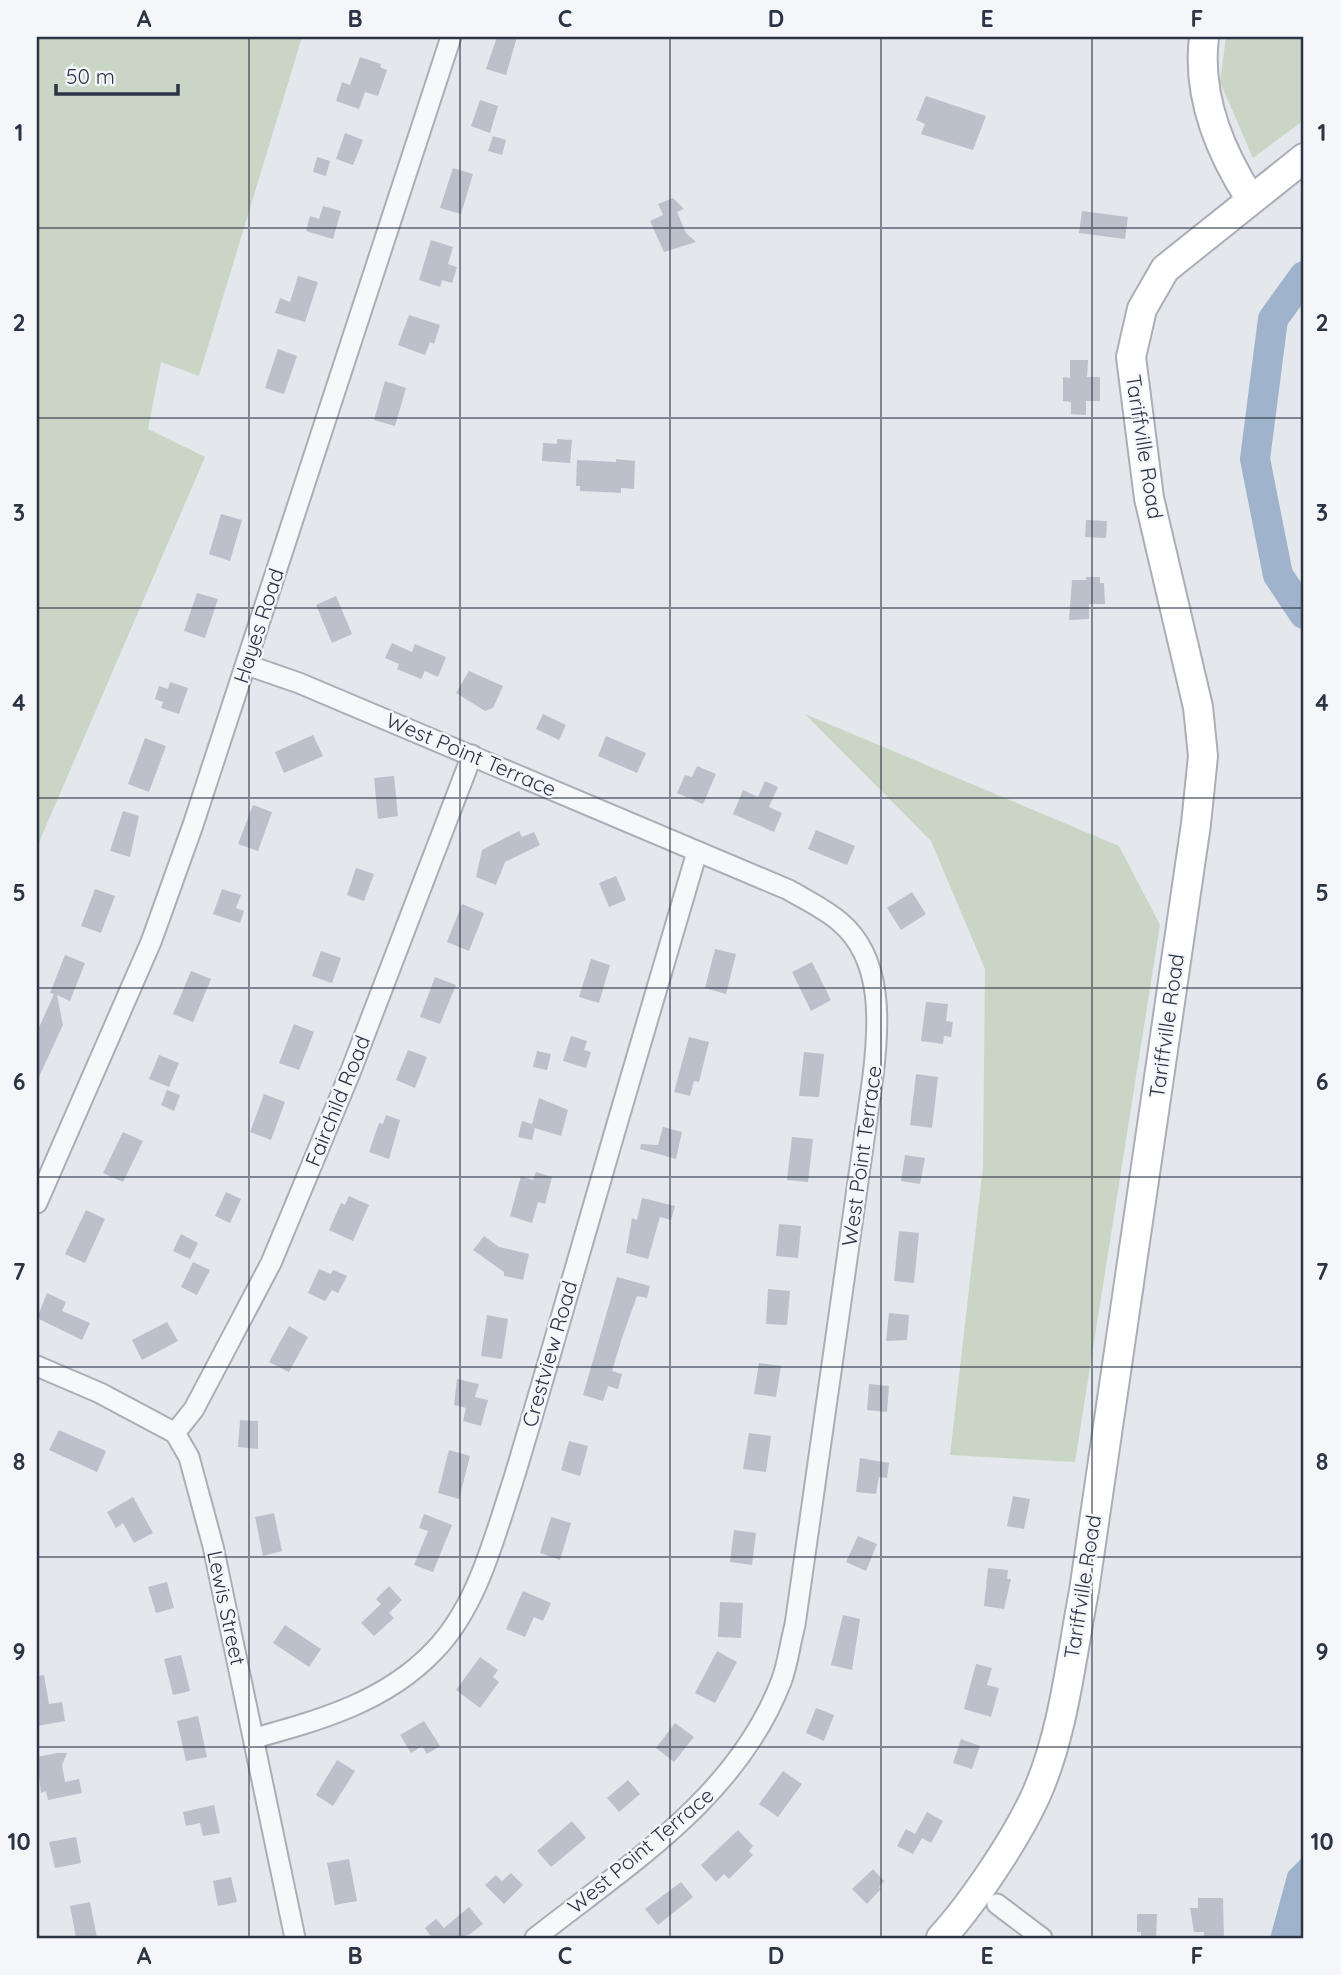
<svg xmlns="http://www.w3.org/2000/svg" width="1341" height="1975" font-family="Quicksand,sans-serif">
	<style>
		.green { fill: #c9d6c5 }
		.water { fill: #9fb4cc }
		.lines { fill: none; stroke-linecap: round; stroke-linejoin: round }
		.river { stroke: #9fb4cc; stroke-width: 30 }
		.building { fill: #bbc0ca }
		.street-casing { stroke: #a9aeb7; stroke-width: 23 }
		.secondary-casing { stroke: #a9aeb7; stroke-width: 32 }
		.street { stroke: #f7f8fa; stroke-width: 19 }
		.secondary { stroke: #fff; stroke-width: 28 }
		.grid { fill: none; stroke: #2b3445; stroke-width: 2; stroke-opacity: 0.55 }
		.labels { text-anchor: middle; stroke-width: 5; stroke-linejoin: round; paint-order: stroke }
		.street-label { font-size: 21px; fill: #2b3445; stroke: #f4f6f9 }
		.neatline { fill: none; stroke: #2b3445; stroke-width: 2.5 }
		.grid-label { font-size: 23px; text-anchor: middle; font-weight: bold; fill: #2b3445 }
	</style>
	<rect width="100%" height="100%" fill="#e4e7ec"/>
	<!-- green -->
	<path class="green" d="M37,37h265l-103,339 -38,-14 -13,67 57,28 -168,390z
		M1226,37h78v83l-51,38 -33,-76z
		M805,714l314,132 41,79 -85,537 -125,-7 33,-288 2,-198 -54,-128z"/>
	<!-- water -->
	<path class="water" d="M1304,1856v82h-34l18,-66z"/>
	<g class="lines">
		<!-- river -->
		<path class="river" d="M1304,276l-31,43 -18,140 23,116 26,39"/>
	</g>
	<!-- building -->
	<path class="building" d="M497,37h20l-11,38 -20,-6z
		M360,57l21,7 -1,3 7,3 -9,26 -13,-4 -6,17 -23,-8 6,-19 8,3z
		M926,96l60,20 -13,34 -52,-16 4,-10 -9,-4z
		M480,100l18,6 -8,27 -19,-7z
		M345,133l18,7 -10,25 -17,-6z
		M493,136l13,4 -4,15 -14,-4z
		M317,157l13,4 -4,15 -13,-4z
		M453,168l20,6 -12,40 -21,-6z
		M673,198l11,11 -7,3 9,21 10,9 -32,10 -14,-31 13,-6 -5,-11z
		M323,206l18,5 -8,28 -27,-8 4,-15 9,3z
		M1082,211l46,6 -3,22 -46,-6z
		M431,240l22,7 -5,17 9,3 -5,16 -10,-3 -2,7 -21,-7z
		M298,276l20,6 -13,40 -30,-9 5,-15 10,4z
		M409,315l31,10 -6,19 -4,-2 -5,13 -27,-10z
		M278,349l19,7 -13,38 -19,-6z
		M1070,360h18l-1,17h13v24h-14v14l-15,-1v-12l-8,-1v-24l7,1z
		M385,381l21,7 -11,38 -21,-6z
		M557,439l15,1 -2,23 -28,-2 1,-18 14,1z
		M616,459l19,2 -1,28 -13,-1v5l-41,-2v-5h-4l1,-26 39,2z
		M221,514l21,6 -12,41 -21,-7z
		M1086,520l21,1 -1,17 -21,-1z
		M1086,577h14v6h4l1,21h-16v15l-20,1 3,-40h14z
		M197,593l21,6 -13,39 -21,-7z
		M336,596l16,38 -20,9 -16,-38z
		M392,643l20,9 3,-8 31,13 -8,20 -13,-6 -4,8 -24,-10 2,-5 -14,-6z
		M469,671l34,15 -10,22 -8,3 -29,-18z
		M170,682l18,6 -9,26 -18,-6 2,-6 -8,-3 4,-13 9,3z
		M543,714l23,11 -7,15 -23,-11z
		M313,735l10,21 -39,17 -9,-21z
		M606,736l40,17 -9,20 -39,-17z
		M145,738l21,8 -17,46 -21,-8z
		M697,766l19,8 -13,30 -26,-11 8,-18 7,2z
		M394,776l4,40 -20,3 -4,-41z
		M765,781l13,6 -9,20 13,6 -8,19 -41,-18 10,-24 15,7z
		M253,805l19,7 -14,39 -20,-7z
		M123,811l16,5 -9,41 -20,-6z
		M816,830l39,16 -8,19 -39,-16z
		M519,831l3,6 12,-5 6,13 -35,17 -9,23 -20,-8 6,-27z
		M356,868l18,6 -10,27 -17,-6z
		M616,876l10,24 -17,7 -10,-24z
		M95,889l20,7 -14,37 -20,-7z
		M222,889l19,6 -5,13 8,3 -4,12 -27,-9z
		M912,892l14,22 -25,16 -14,-22z
		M462,904l22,9 -15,38 -22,-9z
		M715,949l21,5 -10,40 -21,-6z
		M321,951l20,7 -9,25 -20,-7z
		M65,955l20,8 -15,38 -13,-6 6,30 -26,56v-49l17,-38 -4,-1z
		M591,959l19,6 -11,38 -20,-6z
		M812,962l19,38 -20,11 -19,-39z
		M191,971l20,8 -18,43 -20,-8z
		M435,977l21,8 -16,39 -20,-7z
		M926,1002l22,2 -2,17 7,1 -2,15 -7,-1 -1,8 -22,-3z
		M294,1024l20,8 -15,38 -20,-7z
		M571,1036l16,5 -3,9 7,2 -5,16 -23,-7z
		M689,1037l20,5 -10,40 -5,-1 -4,15 -16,-4z
		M408,1050l19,7 -12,31 -19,-8z
		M537,1051l14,3 -4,16 -14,-3z
		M804,1052l20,2 -5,43 -20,-1z
		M159,1055l20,8 -10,24 -20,-8z
		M916,1074l22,3 -6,51 -22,-3z
		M167,1090l13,5 -6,16 -13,-6z
		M264,1094l21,8 -14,38 -21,-8z
		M539,1098l29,12 -7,26 -26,-8 -3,12 -14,-3 4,-16 10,3z
		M386,1115l14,5 -11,39 -20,-7 10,-29 4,1z
		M663,1127l19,5 -6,27 -36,-10 1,-5 17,1z
		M123,1132l20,9 -20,41 -20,-9z
		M792,1137l21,2 -5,43 -21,-2z
		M905,1155l20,3 -5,26 -19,-3z
		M536,1172l16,5 -7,27 -7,-2 -6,21 -22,-7 11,-40 12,4z
		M226,1192l15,7 -11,24 -15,-7z
		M349,1196l20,9 -16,36 -24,-11 12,-27 4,2z
		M642,1198l33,8 -4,14 -11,-3 -12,42 -22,-6 6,-35 5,2z
		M86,1210l19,9 -20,44 -20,-9z
		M779,1224l22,2 -3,32 -22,-2z
		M899,1231l20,2 -5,50 -20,-2z
		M181,1234l17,9 -8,16 -17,-8z
		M484,1236l15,11 30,7 -6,26 -19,-4v-4l-31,-22z
		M193,1262l17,8 -13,25 -16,-8z
		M319,1269l12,5 2,-4 14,6 -9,17 -6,-3 -7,11 -17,-8z
		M617,1277l33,9 -3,12 -10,-2 -15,42 -10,33 10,3 -4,15 -10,-3 -5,15 -20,-6z
		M768,1289l22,2 -3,34 -21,-1z
		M47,1293l19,9 -4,9 28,12 -8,17 -45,-22z
		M889,1313l20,2 -2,25 -21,1z
		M487,1315l21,4 -6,40 -21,-3z
		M167,1322l11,19 -36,19 -10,-20z
		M289,1326l19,11 -19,35 -20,-10z
		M759,1363l22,3 -5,31 -22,-3z
		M457,1379l22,5 -4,13 13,3 -7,26 -18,-5 3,-13 -12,-3z
		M869,1384l20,2 -2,26 -20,-2z
		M240,1420l18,1v28l-20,-2z
		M59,1430l47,21 -9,21 -48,-22z
		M749,1433l22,3 -5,36 -23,-3z
		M569,1441l19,5 -8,30 -19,-6z
		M449,1450l21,6 -11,43 -21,-6z
		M860,1458l29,5 -2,15 -8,-1 -3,17 -20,-2z
		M1013,1496l17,3 -6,30 -17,-3z
		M133,1497l20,36 -19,10 -11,-20 -7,5 -9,-16z
		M274,1513l8,38 -19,5 -8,-39z
		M424,1514l28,11 -19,47 -19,-7 14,-34 -9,-3z
		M551,1517l20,6 -11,37 -20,-7z
		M734,1530l22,3 -4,32 -22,-3z
		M858,1536l19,8 -11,27 -20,-9z
		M988,1568l20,2 -1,9h4l-7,30 -20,-3z
		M167,1582l7,26 -18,5 -8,-26z
		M389,1586l13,14 -13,13 5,5 -20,18 -13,-13 20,-19 -5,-5z
		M523,1591l28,12 -8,18 -9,-4 -9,20 -19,-8z
		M720,1602l23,1 -2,35 -23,-1z
		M843,1615l17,4 -8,51 -21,-5z
		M285,1625l36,24 -12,18 -36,-24z
		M717,1651l20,11 -22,41 -20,-10z
		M181,1655l9,36 -17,4 -9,-36z
		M480,1657l18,13 -5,7 6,5 -19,26 -24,-18z
		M976,1664l16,4 -5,17 12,3 -8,29 -27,-8z
		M44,1675l5,29 13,-2 3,19 -28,5v-50z
		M816,1708l18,7 -10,26 -18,-8z
		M198,1716l9,41 -21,4 -9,-40z
		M424,1721l16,25 -13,8 -5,-8 -11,7 -11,-18z
		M675,1723l19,14 -20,25 -18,-14z
		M961,1739l19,7 -8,23 -19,-6z
		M57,1753h10l-5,12 3,17 14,-3 3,14 -34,7 -2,-9 -5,2 -4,-36z
		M337,1760l18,11 -22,35 -17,-11z
		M783,1771l19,13 -24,33 -19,-13z
		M628,1780l12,14 -21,18 -12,-14z
		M214,1805l6,28 -17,3 -3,-13 -14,3 -3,-14z
		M927,1812l16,9 -12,22 -9,-5 -9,16 -16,-8 9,-17 9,5z
		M572,1821l14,17 -35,29 -14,-16z
		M738,1830l15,16 -4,5 4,4 -24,24 -5,-5 -8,8 -15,-17z
		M76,1837l5,26 -26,5 -6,-26z
		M349,1859l8,42 -22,4 -8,-42z
		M873,1869l11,12 -5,6 2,2 -14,15 -15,-15z
		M511,1873l12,12 -19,19 -19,-19 11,-10 6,6z
		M231,1877l6,25 -19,4 -5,-25z
		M681,1882l12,15 -35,28 -13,-16z
		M1198,1898h25l1,40h-20v-6h-10l-4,-24h8z
		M90,1902l7,36h-21l-6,-32z
		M469,1907l14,17 -13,10 -9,4h-29l-7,-10 11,-9 8,9z
		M1137,1914h20l-1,24h-15v-6h-4z"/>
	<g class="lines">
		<!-- street casing -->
		<g class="street-casing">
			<path id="street" d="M247,665l52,18 490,207c17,10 36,19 51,32 44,37 39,104 33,154l-78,549c-5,18 -7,39 -14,57 -45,116 -152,182 -246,256
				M37,1203l114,-261 42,-117 258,-788
				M37,1366l63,27 75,40 14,24 24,89 82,392
				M175,1433l19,-24 77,-146 79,-190 122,-318
				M255,1738c65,-18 130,-36 178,-86 44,-44 61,-114 80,-171 20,-66 39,-132 58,-198 41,-144 84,-287 126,-431
				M997,1904l45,34"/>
		</g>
		<!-- secondary casing -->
		<g class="secondary-casing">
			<path id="secondary" d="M1204,37c-7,57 15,113 46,161
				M941,1938c32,-35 75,-99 95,-143 28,-63 35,-137 48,-204l112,-767 7,-68 -5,-49 -49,-209 -18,-141 11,-48 23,-40 139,-111"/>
		</g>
		<!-- street -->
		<use href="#street" class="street"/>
		<!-- secondary -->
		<use href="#secondary" class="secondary"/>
	</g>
	<!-- grid -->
	<path class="grid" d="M249,37v1901M460,37v1901M670,37v1901M881,37v1901M1092,37v1901M37,228h1267M37,418h1267M37,608h1267M37,798h1267M37,988h1267M37,1177h1267M37,1367h1267M37,1557h1267M37,1747h1267"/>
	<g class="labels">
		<!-- street labels -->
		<g class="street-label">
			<text transform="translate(1144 447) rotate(81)" y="7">Tariffville Road</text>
			<text transform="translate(259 626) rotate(-72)" y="7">Hayes Road</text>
			<text transform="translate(471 755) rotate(23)" y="7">West Point Terrace</text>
			<text transform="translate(1167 1026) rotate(-82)" y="7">Tariffville Road</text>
			<text transform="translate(338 1101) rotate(-68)" y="7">Fairchild Road</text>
			<text transform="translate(862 1156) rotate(-82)" y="7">West Point Terrace</text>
			<text transform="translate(550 1354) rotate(-74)" y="7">Crestview Road</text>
			<text transform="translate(1083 1587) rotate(-81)" y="7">Tariffville Road</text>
			<text transform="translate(226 1608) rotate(78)" y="7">Lewis Street</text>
			<text transform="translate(641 1851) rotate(-40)" y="7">West Point Terrace</text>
		</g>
	</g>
	<!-- border -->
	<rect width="1341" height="1975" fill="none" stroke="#f4f6f9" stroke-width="77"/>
	<!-- scale -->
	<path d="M56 84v10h122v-10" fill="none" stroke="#2b3445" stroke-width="3.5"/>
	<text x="66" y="84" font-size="21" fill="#2b3445" stroke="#f4f6f9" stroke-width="5" paint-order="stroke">50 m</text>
	<rect x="38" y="38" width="1264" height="1899" class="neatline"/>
	<g class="grid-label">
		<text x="144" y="27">A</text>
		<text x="355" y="27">B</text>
		<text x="565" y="27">C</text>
		<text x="776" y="27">D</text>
		<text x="987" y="27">E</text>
		<text x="1197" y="27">F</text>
		<text x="19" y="141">1</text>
		<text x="1322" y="141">1</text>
		<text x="19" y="331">2</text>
		<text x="1322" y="331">2</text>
		<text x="19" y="521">3</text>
		<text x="1322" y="521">3</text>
		<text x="19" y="711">4</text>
		<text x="1322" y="711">4</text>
		<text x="19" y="901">5</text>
		<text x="1322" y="901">5</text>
		<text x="19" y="1090">6</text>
		<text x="1322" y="1090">6</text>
		<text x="19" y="1280">7</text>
		<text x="1322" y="1280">7</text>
		<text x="19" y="1470">8</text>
		<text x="1322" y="1470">8</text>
		<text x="19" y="1660">9</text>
		<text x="1322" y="1660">9</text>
		<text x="19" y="1850">10</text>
		<text x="1322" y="1850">10</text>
		<text x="144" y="1964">A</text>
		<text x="355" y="1964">B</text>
		<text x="565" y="1964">C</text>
		<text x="776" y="1964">D</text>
		<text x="987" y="1964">E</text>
		<text x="1197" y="1964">F</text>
	</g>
</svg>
